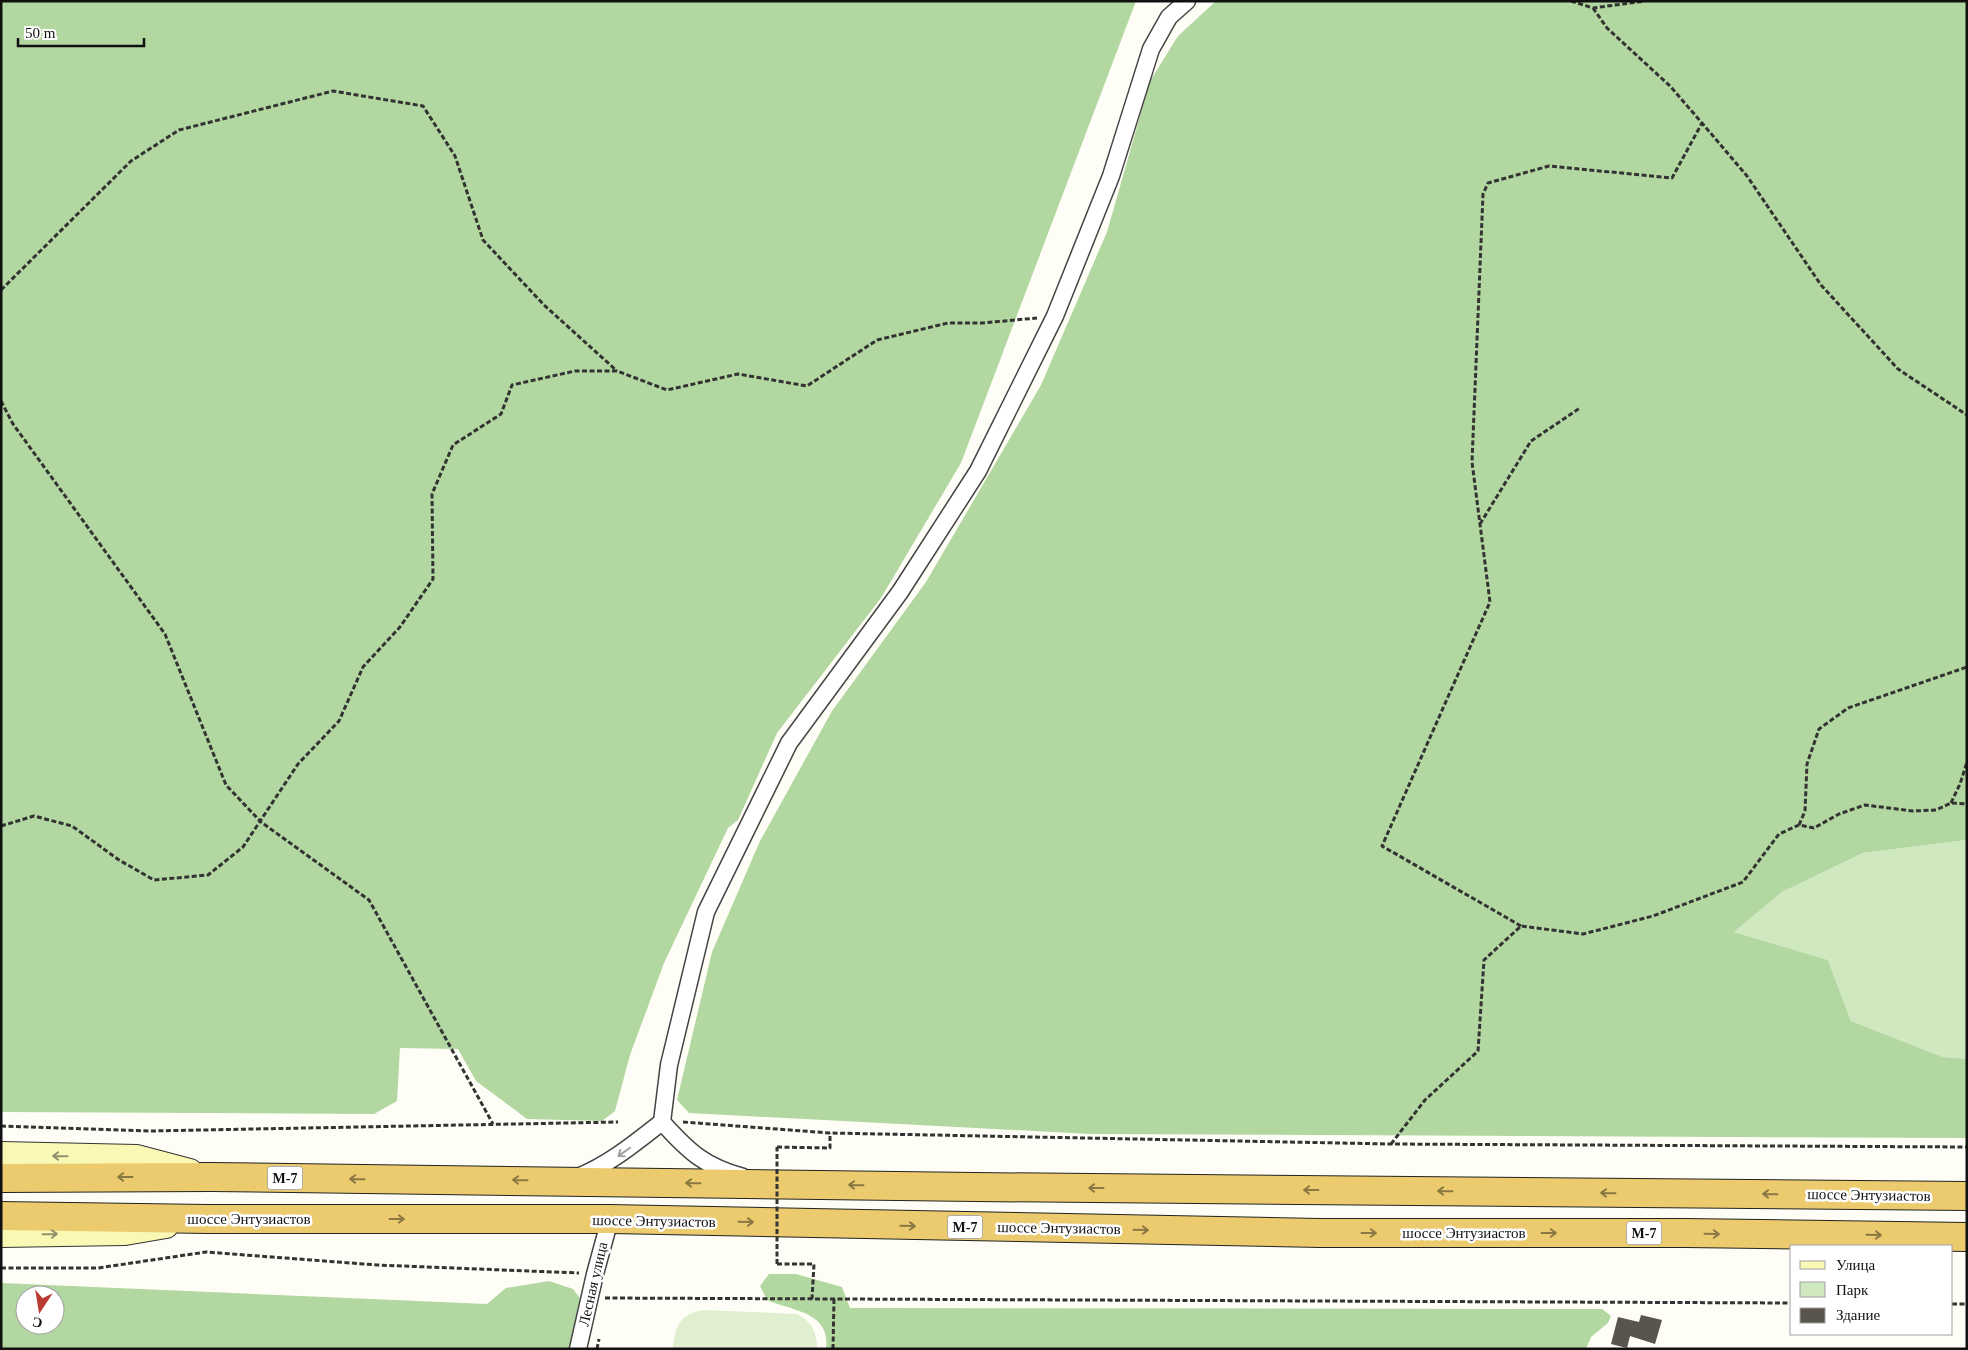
<svg xmlns="http://www.w3.org/2000/svg" width="1968" height="1350" font-family="'Times New Roman',serif">
	<style>
		.green { fill: #d0e8c0 }
		.forest { fill: #b3d7a0; fill-rule: evenodd }
		.pitch { fill: #e1efd1 }
		.building { fill: #59544e }
		.lines { fill: none; stroke-linecap: round; stroke-linejoin: round }
		.minor-casing { stroke: #444; stroke-width: 19 }
		.secondary-casing { stroke: #333; stroke-width: 26 }
		.trunk-casing { stroke: #222; stroke-width: 30 }
		.path { stroke: #333; stroke-width: 3; stroke-dasharray: 5 2.5; stroke-linecap: butt }
		.minor { stroke: #fff; stroke-width: 16 }
		.secondary { stroke: #f9f9b5; stroke-width: 24 }
		.trunk { stroke: #ecca6e; stroke-width: 28 }
		.path-bridge { stroke: #333; stroke-width: 3; stroke-dasharray: 5 2.5; stroke-linecap: butt }
		.oneway { stroke: #a0a0a0 }
		.oneway2 { stroke: #91916b }
		.oneway3 { stroke: #897744 }
		.labels { text-anchor: middle; stroke-width: 5; stroke-linejoin: round; paint-order: stroke }
		.shield { fill: #fff; stroke: #585858; stroke-width: 1 }
		.shield-label { font-size: 14px; font-weight: bold; fill: #111 }
		.street-label { font-size: 15px; fill: #111; stroke: #fff }
	</style>
	<rect width="100%" height="100%" fill="#fefef6"/>
	<!-- green -->
	<path class="green" d="M1967,840v219l-24,-2 -92,-36 -23,-61 -94,-28 48,-40 81,-39z"/>
	<!-- forest -->
	<path class="forest" d="M1,1h1135l-175,462 -80,135 -104,135 -39,87 -10,8 -64,135 -34,92 -15,56 -13,10 -75,-2 -51,-38 -18,-32 -58,-1 -3,53 -23,13 -373,-2z
		M1216,1h751v839l-104,13 -81,39 -48,40 94,28 23,61 92,36 24,2v79l-877,-4 -401,-21 -12,-13 35,-148 48,-111 72,-130 94,-129 115,-197 66,-153 43,-151 28,-45z
		M769,1274h27l46,13 8,21 752,1 9,7 -3,7 -17,14 -5,12h-760c5,-38 -35,-38 -59,-49l-7,-14z
		M549,1281l24,8 7,9 -11,51h-568v-66l486,21 19,-16zM25,1295h30v30h-30z"/>
	<!-- pitch -->
	<path class="pitch" d="M703,1310l94,4c15,8 20,18 20,35h-144c1,-21 7,-36 30,-39z"/>
	<!-- building -->
	<path class="building" d="M1641,1315l21,5 -7,24 -25,-8 -3,12 -16,-4 7,-27 21,5z"/>
	<g class="lines">
		<!-- minor casing -->
		<g class="minor-casing">
			<path id="minor" d="M662,1122c27,30 42,44 81,55
				M578,1177c32,-13 57,-34 84,-55l7,-57 37,-153 83,-169 111,-151 78,-121 77,-155 56,-140 40,-127 18,-32 18,-16
				M578,1349l17,-75 15,-55"/>
		</g>
		<!-- secondary casing -->
		<g class="secondary-casing">
			<path id="secondary" d="M1,1154l136,3 53,14
				M1,1235l124,-2 41,-7"/>
		</g>
		<!-- trunk casing -->
		<g class="trunk-casing">
			<path id="trunk" d="M1,1178l210,-1 764,10 992,9
				M1,1216l207,3h402l710,14h365l282,4"/>
		</g>
		<!-- path -->
		<path class="path" d="M1571,1l22,7 52,-7
			M1593,8l14,20 63,58 32,37 45,53 74,109 77,84 69,46
			M1,290l130,-129 48,-31 154,-39 90,15 32,50 28,84 61,65 73,66
			M1,401l12,23 152,210 61,151 35,37 108,78 124,224
			M1480,524l51,-83 49,-33
			M1951,803l9,-19 7,-22
			M1799,825l6,-14 2,-47 12,-35 29,-21 119,-41
			M1,826l33,-10 38,10 47,34 35,20 54,-5 35,-28 55,-83 41,-43 24,-54 37,-40 33,-48 -1,-85 21,-49 48,-31 11,-29 63,-14h42l50,19 71,-16 69,12 70,-46 71,-17h34l55,-5
			M1521,926l-139,-80 108,-244 -18,-140 11,-268 5,-11 61,-17 123,12 30,-55
			M683,1122l147,11 560,11 577,3
			M1,1126l149,5 468,-9
			M1391,1144l34,-44 53,-49 6,-91 37,-34 62,8 70,-18 90,-34 36,-48 20,-9 15,3 25,-14 26,-9 48,6 23,-1 15,-7 16,1
			M777,1147l53,1v-15
			M777,1264h37l-2,35
			M1,1268h97l108,-16 171,13 202,8
			M605,1298l1187,5
			M1952,1304h15
			M597,1349l2,-10
			M833,1349l1,-50"/>
		<!-- minor -->
		<use href="#minor" class="minor"/>
		<!-- secondary -->
		<use href="#secondary" class="secondary"/>
		<!-- trunk -->
		<use href="#trunk" class="trunk"/>
		<!-- path-bridge -->
		<path class="path-bridge" d="M777,1264v-117"/>
	</g>
	<!-- one-way arrows -->
	<defs><path id="oneway-shaft" d="M-6 0H5M1.5-3L5.5 0L1.5 3" fill="none" stroke-width="1.6" stroke-linecap="round" stroke-linejoin="round" transform="scale(1.25)"/></defs>
	<use class="oneway" href="#oneway-shaft" transform="translate(624 1152) rotate(145)"/>
	<g class="oneway2">
		<use href="#oneway-shaft" transform="translate(60 1156) rotate(-179)"/>
		<use href="#oneway-shaft" transform="translate(50 1234) rotate(-1)"/>
	</g>
	<g class="oneway3">
		<use href="#oneway-shaft" transform="translate(125 1177) rotate(180)"/>
		<use href="#oneway-shaft" transform="translate(357 1179) rotate(-179)"/>
		<use href="#oneway-shaft" transform="translate(520 1180) rotate(-179)"/>
		<use href="#oneway-shaft" transform="translate(693 1183) rotate(-179)"/>
		<use href="#oneway-shaft" transform="translate(856 1185) rotate(-179)"/>
		<use href="#oneway-shaft" transform="translate(1096 1188) rotate(-180)"/>
		<use href="#oneway-shaft" transform="translate(1311 1190) rotate(-180)"/>
		<use href="#oneway-shaft" transform="translate(1445 1191) rotate(-179)"/>
		<use href="#oneway-shaft" transform="translate(1608 1193) rotate(-179)"/>
		<use href="#oneway-shaft" transform="translate(1770 1194) rotate(-179)"/>
		<use href="#oneway-shaft" transform="translate(397 1219)"/>
		<use href="#oneway-shaft" transform="translate(746 1222) rotate(1)"/>
		<use href="#oneway-shaft" transform="translate(908 1226) rotate(1)"/>
		<use href="#oneway-shaft" transform="translate(1141 1230) rotate(1)"/>
		<use href="#oneway-shaft" transform="translate(1369 1233)"/>
		<use href="#oneway-shaft" transform="translate(1549 1233)"/>
		<use href="#oneway-shaft" transform="translate(1712 1234) rotate(1)"/>
		<use href="#oneway-shaft" transform="translate(1874 1235) rotate(1)"/>
	</g>
	<g class="labels">
		<!-- shield labels -->
		<g class="shield">
			<rect x="267.5" y="1166.5" width="35" height="23" rx="4"/>
			<rect x="947.5" y="1215.5" width="35" height="23" rx="4"/>
			<rect x="1626.5" y="1221.5" width="35" height="23" rx="4"/>
		</g>
		<g class="shield-label">
			<text x="285" y="1183">М-7</text>
			<text x="965" y="1232">М-7</text>
			<text x="1644" y="1238">М-7</text>
		</g>
		<!-- street labels -->
		<g class="street-label">
			<text transform="translate(1869 1195) rotate(1)" y="5">шоссе Энтузиастов</text>
			<text x="249" y="1224">шоссе Энтузиастов</text>
			<text transform="translate(654 1221) rotate(1)" y="5">шоссе Энтузиастов</text>
			<text transform="translate(1059 1228) rotate(1)" y="5">шоссе Энтузиастов</text>
			<text x="1464" y="1238">шоссе Энтузиастов</text>
			<text transform="translate(593 1284) rotate(-77)" y="5">Лесная улица</text>
		</g>
	</g>
	<!-- border -->
	<rect width="1968" height="1350" fill="none" stroke="#111111" stroke-width="5"/>
	<!-- legend -->
	<rect x="1790" y="1245" width="162" height="90" fill="#ffffff" stroke="#a0a0a0"/>
	<rect x="1800" y="1261" width="25" height="8" fill="#f9f9b5" stroke="#a0a0a0"/>
	<text x="1836" y="1270" font-size="15" fill="#111111">Улица</text>
	<rect x="1800" y="1282" width="25" height="15" fill="#d0e8c0" stroke="#a0a0a0"/>
	<text x="1836" y="1295" font-size="15" fill="#111111">Парк</text>
	<rect x="1800" y="1308" width="25" height="15" fill="#59544e" stroke="#a0a0a0"/>
	<text x="1836" y="1320" font-size="15" fill="#111111">Здание</text>
	<!-- north arrow -->
	<g transform="translate(40 1310) rotate(192)"><circle r="24" fill="#ffffff" stroke="#a0a0a0"/>
	<path d="M0-4L9 19L0 12L-9 19Z" fill="#b93b31"/>
	<text y="-8" font-size="14" font-weight="bold" text-anchor="middle" fill="#111111">С</text>
	</g>
	<!-- scale -->
	<path d="M18 38v8h126v-8" fill="none" stroke="#111111" stroke-width="2.5"/>
	<text x="25" y="38" font-size="15" fill="#111111" stroke="#ffffff" stroke-width="4" paint-order="stroke">50 m</text>
</svg>
